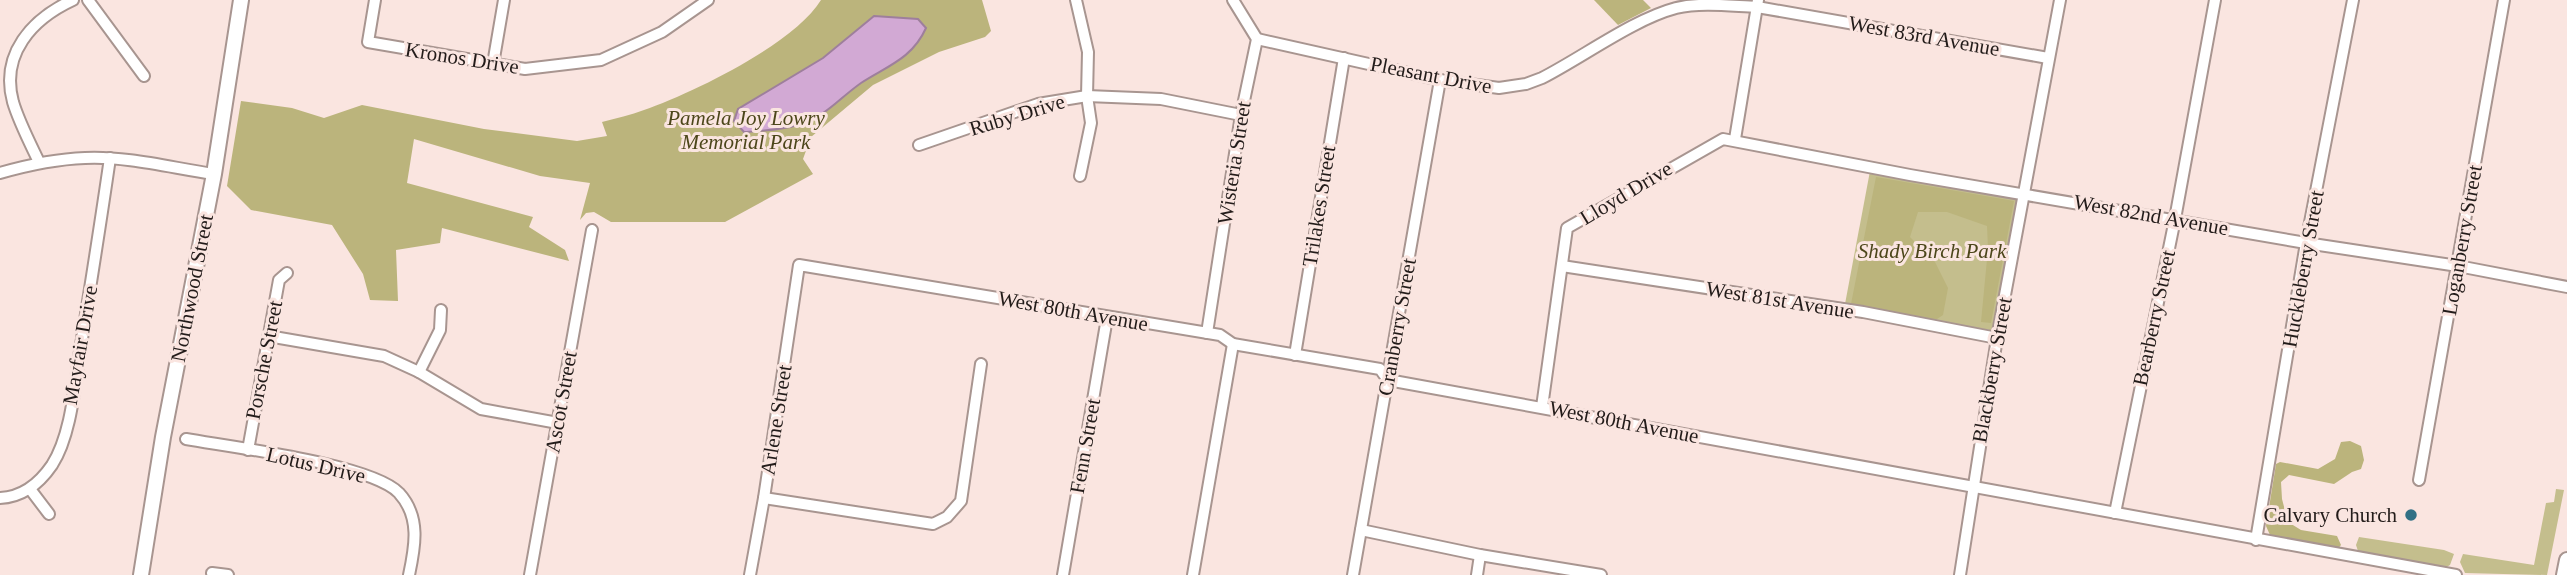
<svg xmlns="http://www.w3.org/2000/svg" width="2567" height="575" font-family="Georgia,serif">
<rect width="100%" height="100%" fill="#fae5e0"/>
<!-- green -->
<g fill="#c4be8d">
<path d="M1870,171L2019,199L1995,331L1845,304Z"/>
<path d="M2556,489L2564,490L2547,575L2465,573L2460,562L2463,554L2534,565L2546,503L2554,502Z"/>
<path d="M2359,537L2444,550L2454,554L2450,565L2443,569L2359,554L2356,545Z"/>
</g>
<!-- forest -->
<g fill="#bbb47c">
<path d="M821,0H982L991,31L985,37L939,52L873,85L811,137L803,159L813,174L725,222H611L594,212L586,213L580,220L590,183L540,176L414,139L407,183L533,217L529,227L565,250L569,261L442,228L440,243L396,250L398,301L370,300L363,274L332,225L251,210L227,186L241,101L292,108L324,118L362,105L484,129L577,141L607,136L602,122C616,118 631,115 644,110C693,93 794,44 821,0Z"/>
<path d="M1594,0H1643L1651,8L1618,25Z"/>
<path d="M1876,177L2014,201L1991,323L1981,322L1988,249L1987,226L1947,212H1918L1910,237L1935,262L1948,288L1943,315L1934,321L1851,304Z"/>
<path d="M2350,441L2361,446L2364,460L2361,469L2352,472L2334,484L2289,475L2281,482L2282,499L2288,522L2301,530L2337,536L2341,545L2336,551L2270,535L2266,526L2276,464L2280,462L2318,469L2335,459L2341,442Z"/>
</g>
<!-- water -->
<path fill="#d2a9d4" stroke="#9e7f9c" stroke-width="2" d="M874,16L918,19L926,28C912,59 887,66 861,83C837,100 827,116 798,125C781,130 761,131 744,132L734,121L738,109L823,58Z"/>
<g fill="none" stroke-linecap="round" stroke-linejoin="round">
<defs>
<g id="street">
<path d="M88,0L144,76"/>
<path d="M375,0L368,42L525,69L601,60L662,32L708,0"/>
<path d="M1076,0L1088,52L1087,96L1091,123L1080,176"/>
<path d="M1257,39L1440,80L1499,88L1526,84L1542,78C1583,57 1634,19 1676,8C1702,2 1731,6 1757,7L2048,58"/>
<path d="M493,64L504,0"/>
<path d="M1735,139L1758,0"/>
<path d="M919,145L1038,104L1087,96L1161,99L1241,115"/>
<path d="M39,162C30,143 19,122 13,102C0,54 32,19 73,0"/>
<path d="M0,173C28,165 55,159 85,158C127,156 172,168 214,174"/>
<path d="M1562,266L1863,312L1997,338"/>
<path d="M1207,333L1241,115L1257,39L1233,0"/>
<path d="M268,336L384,356L419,372L481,409L558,423"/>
<path d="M1295,355L1344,58"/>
<path d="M419,372L440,330L441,310"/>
<path d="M1542,407L1567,228L1723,139L1910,175L2306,243L2458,266L2567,287"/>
<path d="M186,439C231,447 371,464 399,493C421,517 415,547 409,575"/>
<path d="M248,450L279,280L287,273"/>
<path d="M2419,480L2504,0"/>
<path d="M30,489L49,514"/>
<path d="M0,498C23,497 39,484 52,465C72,434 75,381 81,345C91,283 101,220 110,158"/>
<path d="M764,498L933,524L947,517L961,501L981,364"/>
<path d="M2115,513L2175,219L2215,0"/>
<path d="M1361,530L1480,555L1601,575"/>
<path d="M2256,540L2306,243L2353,0"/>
<path d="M212,573L228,575"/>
<path d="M530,575L592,230"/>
<path d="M750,575L764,498L799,265L1220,335L1233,344L1380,369L1388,380L2456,575"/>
<path d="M1063,575L1107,318"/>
<path d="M1193,575L1233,344"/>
<path d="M1353,575L1440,80"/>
<path d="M1477,575L1480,555"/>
<path d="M1960,575L1997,338L2060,0"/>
</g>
<g id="secondary">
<path d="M141,575L163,437L214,174L241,0"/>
<path d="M2564,575L2567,560"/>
</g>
</defs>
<!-- street casing -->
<use href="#street" stroke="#a89590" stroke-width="14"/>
<!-- secondary casing -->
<use href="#secondary" stroke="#a89590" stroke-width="18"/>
<!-- street -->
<use href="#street" stroke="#fff" stroke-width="10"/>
<!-- secondary -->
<use href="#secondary" stroke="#fff" stroke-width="14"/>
</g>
<!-- markers -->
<circle fill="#317085" stroke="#fae5e0" stroke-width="2.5" cx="2411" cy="515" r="7"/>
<g text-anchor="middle" stroke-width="6" stroke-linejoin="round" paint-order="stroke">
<!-- street labels -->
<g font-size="21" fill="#231c1a" stroke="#fae5e0">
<text transform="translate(1924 36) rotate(10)" y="7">West 83rd Avenue</text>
<text transform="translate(462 58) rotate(9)" y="7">Kronos Drive</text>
<text transform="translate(1431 75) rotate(11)" y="7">Pleasant Drive</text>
<text transform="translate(1017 115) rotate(-17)" y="7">Ruby Drive</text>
<text transform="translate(1234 163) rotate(-81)" y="7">Wisteria Street</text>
<text transform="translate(1626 193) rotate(-31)" y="7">Lloyd Drive</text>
<text transform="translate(1319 206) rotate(-81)" y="7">Trilakes Street</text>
<text transform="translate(2151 215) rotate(10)" y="7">West 82nd Avenue</text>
<text transform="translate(2462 240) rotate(-80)" y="7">Loganberry Street</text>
<text transform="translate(2303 269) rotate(-80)" y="7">Huckleberry Street</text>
<text transform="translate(192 288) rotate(-79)" y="7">Northwood Street</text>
<text transform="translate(1780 300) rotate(9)" y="7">West 81st Avenue</text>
<text transform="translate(1073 311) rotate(10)" y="7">West 80th Avenue</text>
<text transform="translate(2154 318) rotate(-78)" y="7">Bearberry Street</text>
<text transform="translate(1397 327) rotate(-80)" y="7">Cranberry Street</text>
<text transform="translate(80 345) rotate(-80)" y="7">Mayfair Drive</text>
<text transform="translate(264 360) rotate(-79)" y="7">Porsche Street</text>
<text transform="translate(1992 370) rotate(-80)" y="7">Blackberry Street</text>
<text transform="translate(561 402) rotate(-80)" y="7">Ascot Street</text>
<text transform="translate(776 420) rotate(-81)" y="7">Arlene Street</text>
<text transform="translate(1624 422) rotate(11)" y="7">West 80th Avenue</text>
<text transform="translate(1085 446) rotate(-80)" y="7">Fenn Street</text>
<text transform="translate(316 465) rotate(13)" y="7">Lotus Drive</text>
</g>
<!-- park labels -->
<g font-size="21" font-style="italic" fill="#4c461a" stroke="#fae5e0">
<text x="746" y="125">Pamela Joy Lowry<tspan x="746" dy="24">Memorial Park</tspan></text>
<text x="1932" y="258">Shady Birch Park</text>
</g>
<!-- poi labels -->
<g font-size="21" fill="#231c1a" stroke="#fae5e0" text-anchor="end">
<text x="2397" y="522">Calvary Church</text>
</g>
</g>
</svg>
